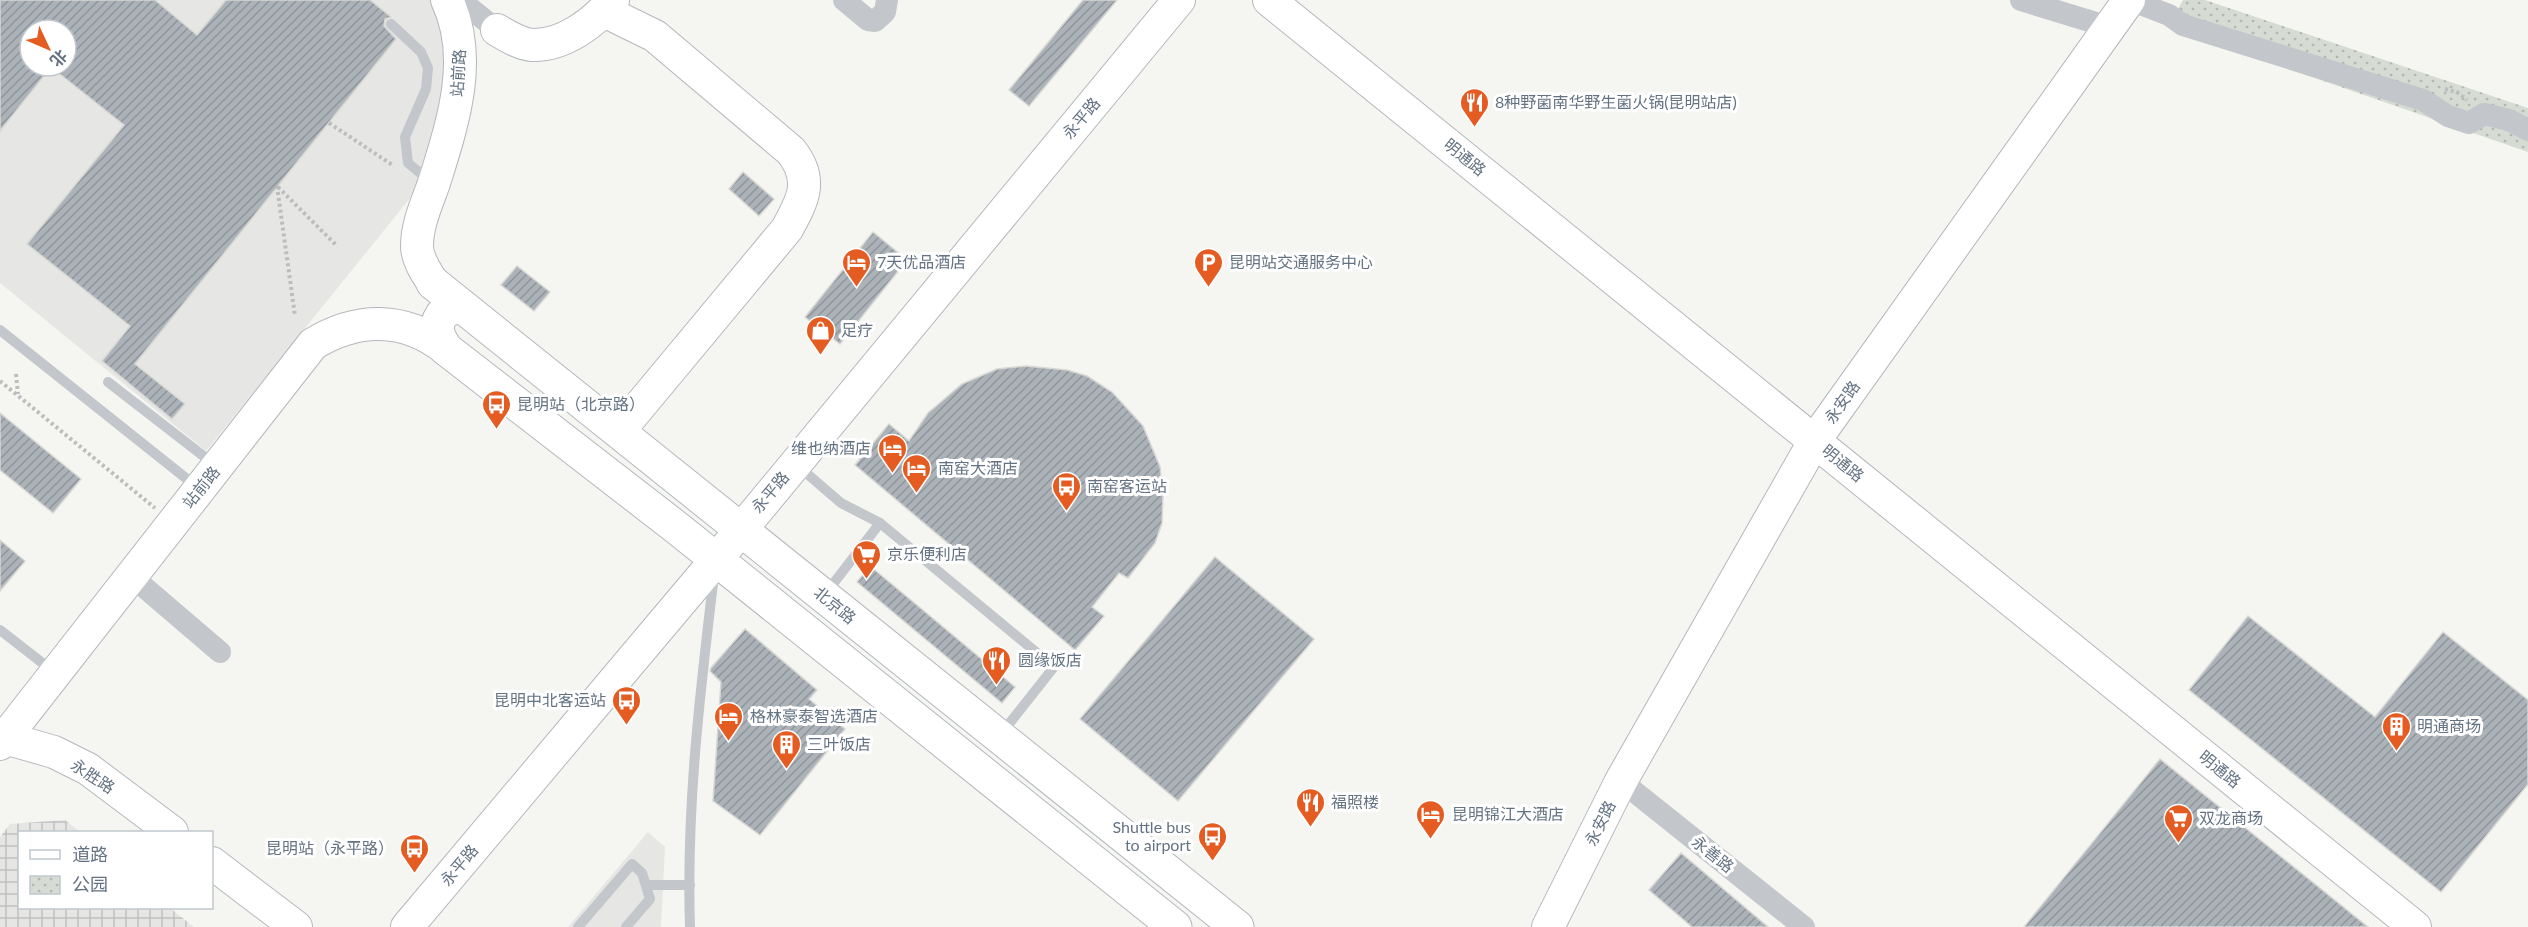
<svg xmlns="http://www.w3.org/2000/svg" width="2528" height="927" font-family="Lato,'Noto Sans SC',sans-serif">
<defs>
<pattern id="industrial-grid" width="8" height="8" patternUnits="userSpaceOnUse" patternTransform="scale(1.5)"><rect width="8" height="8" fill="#e6e7e5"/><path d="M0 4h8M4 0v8" fill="none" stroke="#bec0bf"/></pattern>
<pattern id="park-dots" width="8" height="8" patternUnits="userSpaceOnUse" patternTransform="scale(1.5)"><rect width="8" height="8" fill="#d6dcd3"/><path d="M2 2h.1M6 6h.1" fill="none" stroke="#b1b7b1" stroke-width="1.8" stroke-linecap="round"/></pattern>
<pattern id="building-hatch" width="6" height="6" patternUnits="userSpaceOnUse" patternTransform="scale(1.5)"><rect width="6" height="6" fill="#abb2b8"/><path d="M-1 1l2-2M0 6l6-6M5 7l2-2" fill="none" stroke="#8f959b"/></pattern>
</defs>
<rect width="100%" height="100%" fill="#f5f6f2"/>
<!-- built -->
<g fill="#e6e7e5" fill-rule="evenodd">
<path d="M0,0H437L471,28L419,187L206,451L0,283ZM30,30H66V66H30Z"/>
<path d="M648,832L665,847L661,927H568Z"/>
</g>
<!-- industrial -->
<path fill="url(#industrial-grid)" d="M65,820L80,832H20V908H170L194,927H0V837L10,824Z"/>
<!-- park -->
<path fill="url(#park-dots)" d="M2183,0H2205L2528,108V152L2168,27Z"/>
<!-- building -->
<g fill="url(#building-hatch)" stroke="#d7d7d4" stroke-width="1.5" fill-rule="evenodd">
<path d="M0,0H155L197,35L226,0H370L391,17L385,19L384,26L396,39L135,364L185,404L172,419L102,361L130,326L27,244L124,125L51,67L0,131ZM30,30H66V66H30Z"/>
<path d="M1083,0H1117L1029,106L1009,90Z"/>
<path d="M743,172L774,199L759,216L729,189Z"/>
<path d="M873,232L907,260L840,344L805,317Z"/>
<path d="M517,266L550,292L534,311L501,285Z"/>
<path d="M1026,366L1067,370L1087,376L1112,392L1143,426L1160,467L1163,496L1162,523L1155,543L1128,578L1119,573L1092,607L1104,616L1075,650L855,465L889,424L909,441L928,413L962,384L997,369Z"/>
<path d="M0,413L81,479L53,513L0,470Z"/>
<path d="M0,540L25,561L0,591Z"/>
<path d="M1215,557L1314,639L1178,801L1080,719Z"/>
<path d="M870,566L1015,687L1002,703L857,582Z"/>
<path d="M2248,616L2375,717L2443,632L2528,700V784L2441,892L2189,690Z"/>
<path d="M745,629L817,690L809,699L845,729L760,835L713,801L721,682L710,671L711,668Z"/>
<path d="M2160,759L2368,927H2024Z"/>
<path d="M1681,853L1768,927H1692L1649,890Z"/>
</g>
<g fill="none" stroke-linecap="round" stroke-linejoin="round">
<defs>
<g id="secondary">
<path d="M1269,0L2415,927"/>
<path d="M604,11L655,36L791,151C814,180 803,200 787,229L619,431"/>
<path d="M497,30C507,36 520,44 532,45C563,46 594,23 613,0"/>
<path d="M433,283C426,272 417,259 417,246C417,224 427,203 434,183C452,125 475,59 447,0"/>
<path d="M5,738L54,752L88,769L172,832"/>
<path d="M0,744L313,344C357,317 404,316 446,349"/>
<path d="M212,863L296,927"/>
<path d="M407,927L716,560L1179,0"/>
<path d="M1548,927L1621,781L1815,440L2129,0"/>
</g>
<g id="primary">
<path d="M433,283L1237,927"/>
<path d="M461,306L446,310C433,324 436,334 446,349L677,528L1175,927"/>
</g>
</defs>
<!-- secondary casing -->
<use href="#secondary" stroke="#b3b8bd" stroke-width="34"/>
<!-- primary casing -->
<use href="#primary" stroke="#b4b8bc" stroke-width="35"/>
<!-- path -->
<g stroke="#bbbdbf" stroke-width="4" stroke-dasharray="3 3" stroke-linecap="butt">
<path d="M2445,89L2457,92L2467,100"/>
<path d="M329,123L394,166"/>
<path d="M277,186L295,316"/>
<path d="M278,187L337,246"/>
<path d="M16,374L18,394"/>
<path d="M0,381L155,508"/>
</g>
<!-- lane -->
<g stroke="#c3c6ca" stroke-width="10">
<path d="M391,24L421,52L428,68L426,89L405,137L408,163L431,182"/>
<path d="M0,330L197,487"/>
<path d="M108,382L215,465"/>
<path d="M797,465L841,503L880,523"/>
<path d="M826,593L880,523L1054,667L1001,734"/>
<path d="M0,630L54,672"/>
<path d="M648,885H690"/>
<path d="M578,927L632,864L642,873L650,899L626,927"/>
<path d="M690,927C686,809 700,692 714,575"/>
</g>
<!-- street -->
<g stroke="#c3c6ca" stroke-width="22">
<path d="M460,0L497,30"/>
<path d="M844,0L868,20L875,21L885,12L887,0"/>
<path d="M2021,0L2109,27"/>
<path d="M2130,0L2169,15L2183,25L2423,100L2448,116L2469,123L2484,114L2509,120L2528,130"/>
<path d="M130,575L220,652"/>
<path d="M1621,781L1804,927"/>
</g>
<!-- secondary -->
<use href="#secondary" stroke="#fff" stroke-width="32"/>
<!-- primary -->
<use href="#primary" stroke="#fff" stroke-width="33"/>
</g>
<!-- icons -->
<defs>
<symbol id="restaurant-pin" viewBox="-11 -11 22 30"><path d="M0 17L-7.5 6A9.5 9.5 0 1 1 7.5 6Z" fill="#e55c22" stroke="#fff"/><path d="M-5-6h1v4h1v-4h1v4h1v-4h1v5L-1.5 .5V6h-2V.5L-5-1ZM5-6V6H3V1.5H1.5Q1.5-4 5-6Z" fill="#fff"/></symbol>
<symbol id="hotel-pin" viewBox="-11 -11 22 30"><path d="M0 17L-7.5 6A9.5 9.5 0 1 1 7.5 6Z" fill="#e55c22" stroke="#fff"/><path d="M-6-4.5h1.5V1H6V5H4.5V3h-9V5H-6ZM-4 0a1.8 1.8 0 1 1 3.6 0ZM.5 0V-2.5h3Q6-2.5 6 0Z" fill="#fff"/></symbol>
<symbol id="parking-pin" viewBox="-11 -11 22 30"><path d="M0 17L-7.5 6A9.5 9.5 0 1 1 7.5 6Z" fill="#e55c22" stroke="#fff"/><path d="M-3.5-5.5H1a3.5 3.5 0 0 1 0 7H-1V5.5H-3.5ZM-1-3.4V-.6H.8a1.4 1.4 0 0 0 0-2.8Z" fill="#fff"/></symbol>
<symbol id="shop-pin" viewBox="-11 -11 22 30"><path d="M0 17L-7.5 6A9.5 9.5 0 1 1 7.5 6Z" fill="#e55c22" stroke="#fff"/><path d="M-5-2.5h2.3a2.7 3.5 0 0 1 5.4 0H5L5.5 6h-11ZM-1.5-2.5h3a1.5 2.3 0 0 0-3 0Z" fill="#fff"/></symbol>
<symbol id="bus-pin" viewBox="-11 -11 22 30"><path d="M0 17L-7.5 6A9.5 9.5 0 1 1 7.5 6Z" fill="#e55c22" stroke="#fff"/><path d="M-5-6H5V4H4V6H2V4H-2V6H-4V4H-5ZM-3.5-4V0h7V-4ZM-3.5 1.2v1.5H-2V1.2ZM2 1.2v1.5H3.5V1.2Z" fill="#fff"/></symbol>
<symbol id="supermarket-pin" viewBox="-11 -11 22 30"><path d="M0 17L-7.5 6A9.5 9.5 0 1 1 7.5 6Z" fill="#e55c22" stroke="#fff"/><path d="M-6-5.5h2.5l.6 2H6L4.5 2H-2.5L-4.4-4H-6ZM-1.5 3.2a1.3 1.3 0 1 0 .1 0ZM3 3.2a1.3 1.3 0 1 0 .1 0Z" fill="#fff"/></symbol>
<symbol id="building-pin" viewBox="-11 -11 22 30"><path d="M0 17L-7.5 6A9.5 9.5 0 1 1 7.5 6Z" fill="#e55c22" stroke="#fff"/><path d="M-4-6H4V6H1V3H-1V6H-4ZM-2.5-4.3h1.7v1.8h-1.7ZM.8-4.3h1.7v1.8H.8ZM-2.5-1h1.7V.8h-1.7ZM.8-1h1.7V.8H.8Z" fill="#fff"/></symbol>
</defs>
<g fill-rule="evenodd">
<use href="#restaurant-pin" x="1458" y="86" width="33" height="45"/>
<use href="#hotel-pin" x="840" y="246" width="33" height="45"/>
<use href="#parking-pin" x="1192" y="246" width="33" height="45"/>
<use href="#shop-pin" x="804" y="314" width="33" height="45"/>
<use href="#bus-pin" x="480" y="388" width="33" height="45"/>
<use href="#hotel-pin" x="876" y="432" width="33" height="45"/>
<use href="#hotel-pin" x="900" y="452" width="33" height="45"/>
<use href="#bus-pin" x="1050" y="470" width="33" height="45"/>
<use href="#supermarket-pin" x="850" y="538" width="33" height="45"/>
<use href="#restaurant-pin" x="980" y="644" width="33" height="45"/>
<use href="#bus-pin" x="610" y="684" width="33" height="45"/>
<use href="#hotel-pin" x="712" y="700" width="33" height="45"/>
<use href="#building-pin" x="2380" y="710" width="33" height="45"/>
<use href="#building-pin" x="770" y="728" width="33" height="45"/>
<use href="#restaurant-pin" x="1294" y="786" width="33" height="45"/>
<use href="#hotel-pin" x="1414" y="798" width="33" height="45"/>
<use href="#supermarket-pin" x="2162" y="802" width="33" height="45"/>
<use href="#bus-pin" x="1196" y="820" width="33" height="45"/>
<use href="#bus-pin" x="398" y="832" width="33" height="45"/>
</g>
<g text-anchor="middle" stroke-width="6" stroke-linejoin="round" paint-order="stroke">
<!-- street labels -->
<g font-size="16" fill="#647383" stroke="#fff">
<text transform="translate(458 73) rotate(-87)" y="6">站前路</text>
<text transform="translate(1081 118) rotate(-50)" y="6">永平路</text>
<text transform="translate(1465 157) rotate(39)" y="6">明通路</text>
<text transform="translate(1842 402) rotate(-55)" y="6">永安路</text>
<text transform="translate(1843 463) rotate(39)" y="6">明通路</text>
<text transform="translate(201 487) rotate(-51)" y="6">站前路</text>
<text transform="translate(770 492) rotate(-50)" y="6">永平路</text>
<text transform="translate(835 605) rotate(39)" y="6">北京路</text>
<text transform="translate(2220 769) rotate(39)" y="6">明通路</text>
<text transform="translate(93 776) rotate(33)" y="6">永胜路</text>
<text transform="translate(1600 823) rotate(-64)" y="6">永安路</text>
<text transform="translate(1713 854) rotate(38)" y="6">永善路</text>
<text transform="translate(459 865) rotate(-50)" y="6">永平路</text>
</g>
<!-- poi labels -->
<g font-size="16" fill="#647383" stroke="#fff" text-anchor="start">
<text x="1495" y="108">8种野菌南华野生菌火锅(昆明站店)</text>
<text x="877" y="268">7天优品酒店</text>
<text x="1229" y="268">昆明站交通服务中心</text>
<text x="841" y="336">足疗</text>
<text x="517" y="410">昆明站（北京路）</text>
<text x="871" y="454" text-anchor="end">维也纳酒店</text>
<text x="938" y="474">南窑大酒店</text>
<text x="1087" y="492">南窑客运站</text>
<text x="887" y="560">京乐便利店</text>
<text x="1018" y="666">圆缘饭店</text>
<text x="606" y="706" text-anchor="end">昆明中北客运站</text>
<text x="750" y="722">格林豪泰智选酒店</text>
<text x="2417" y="732">明通商场</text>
<text x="807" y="750">三叶饭店</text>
<text x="1331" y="808">福照楼</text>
<text x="1452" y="820">昆明锦江大酒店</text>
<text x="2199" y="824">双龙商场</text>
<text x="1191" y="833" text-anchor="end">Shuttle bus<tspan x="1191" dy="18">to airport</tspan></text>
<text x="394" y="854" text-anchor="end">昆明站（永平路）</text>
</g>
</g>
<!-- legend -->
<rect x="18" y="831" width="195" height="78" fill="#ffffff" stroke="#c1c7cd" stroke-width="1.5"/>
<rect x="30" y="850" width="30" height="9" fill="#ffffff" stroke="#c1c7cd" stroke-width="1.5"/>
<text x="72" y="861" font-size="18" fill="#647383">道路</text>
<rect x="30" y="876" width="30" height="18" fill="url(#park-dots)" stroke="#c1c7cd" stroke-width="1.5"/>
<text x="72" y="891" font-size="18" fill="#647383">公园</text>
<!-- north arrow -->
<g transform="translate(48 48) rotate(134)"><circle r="28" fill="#ffffff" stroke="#c1c7cd" stroke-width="1.5"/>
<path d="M0-4.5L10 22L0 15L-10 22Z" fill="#e55c22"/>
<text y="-9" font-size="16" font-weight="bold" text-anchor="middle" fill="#647383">北</text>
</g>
</svg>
